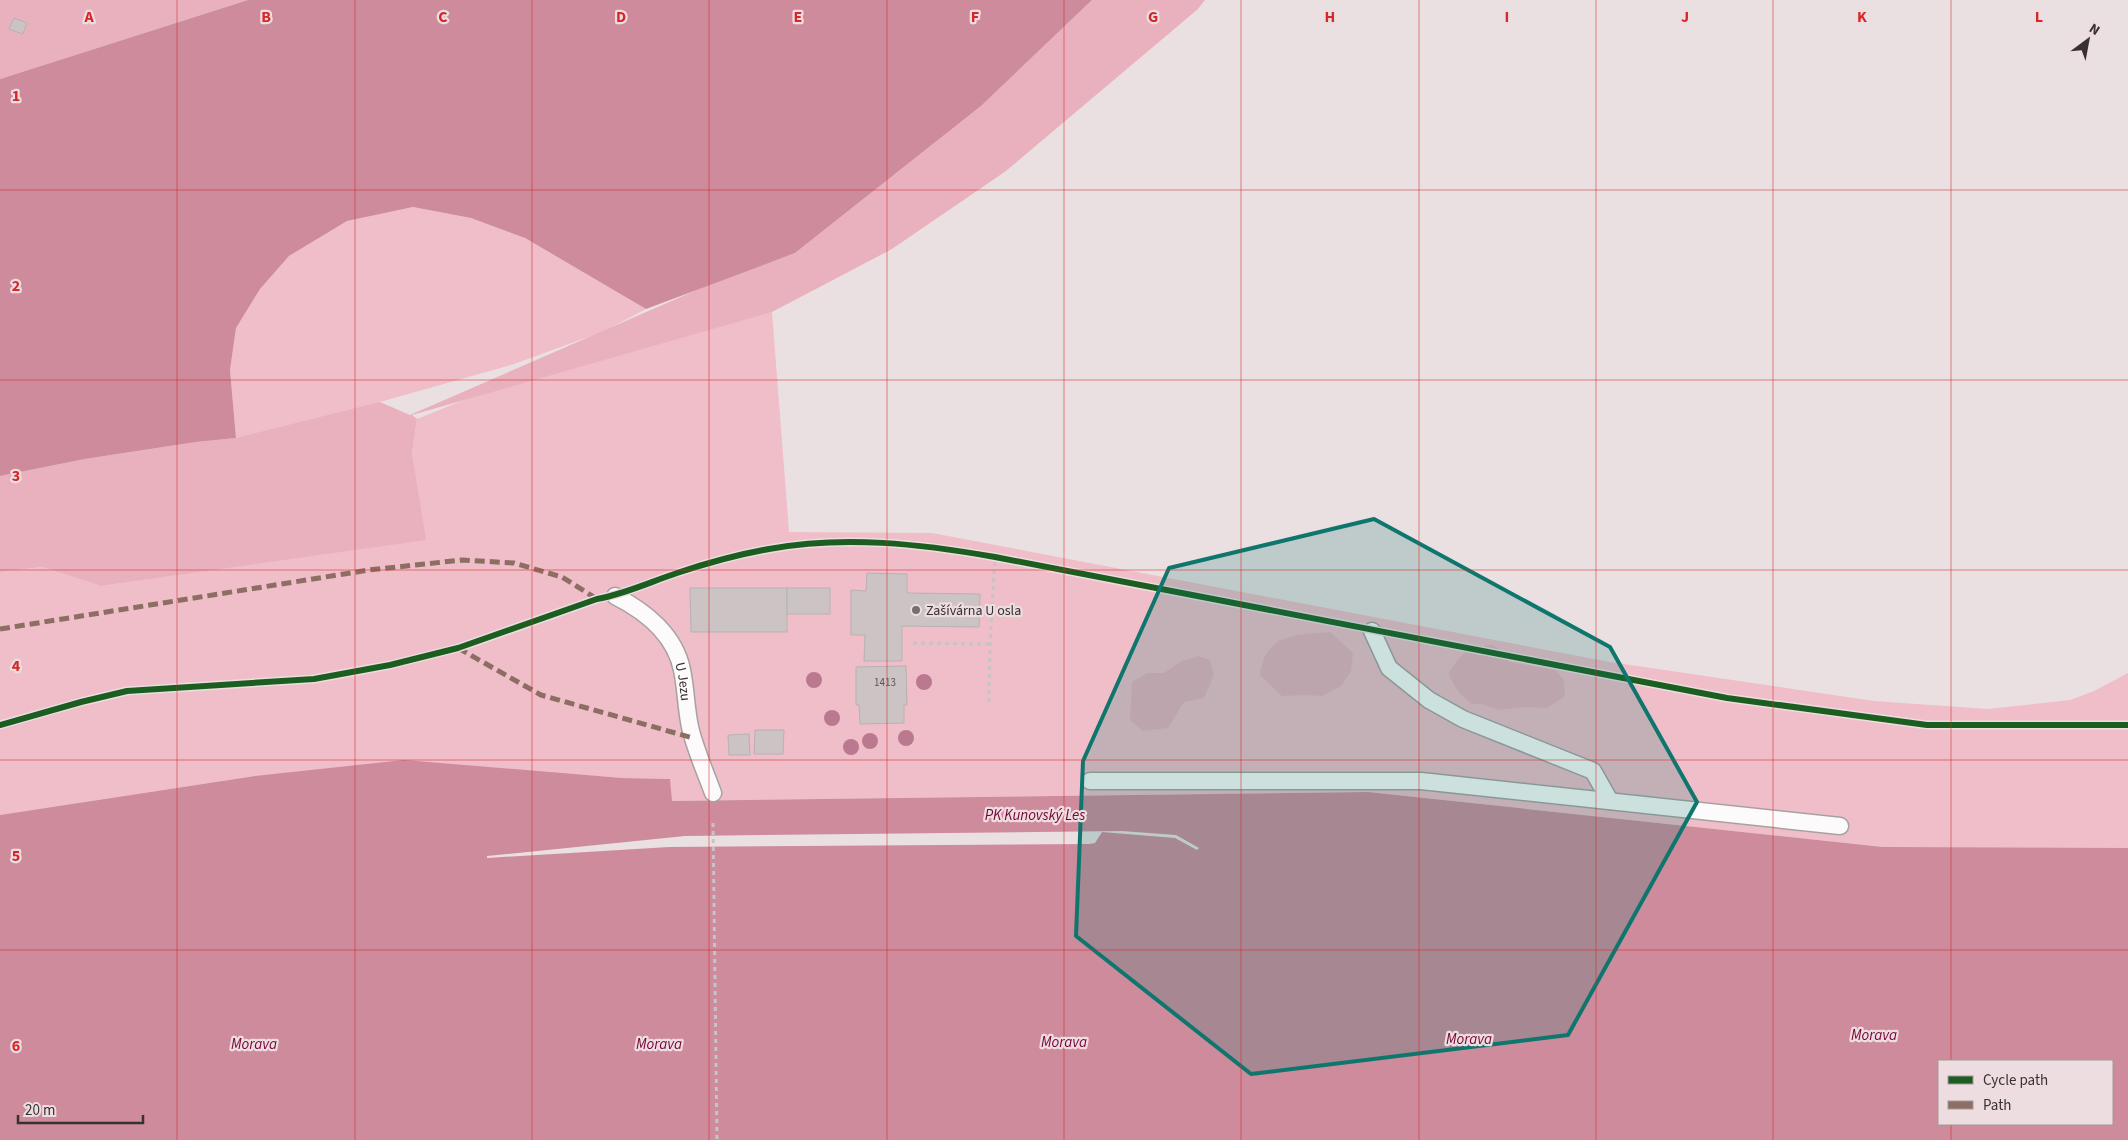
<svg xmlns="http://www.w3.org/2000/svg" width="2128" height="1140" font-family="'Source Sans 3',sans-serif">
<rect width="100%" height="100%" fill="#eae0e2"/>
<!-- green -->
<g fill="#efbec9">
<path d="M413,207L471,218L525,238L646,309L602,332L514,364L380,402L303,429L236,438L230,370L236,328L260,289L289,256L347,221Z"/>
<path d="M772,312L789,532L932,533L1610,662L1874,701L1988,709L2070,700L2094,691L2128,673V848L1883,847L1368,792L671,801L669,779L622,778L470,767L255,776L0,815V572L42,567L101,586L425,539L412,453L417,419L459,402L570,365L718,319Z"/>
</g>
<!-- forest -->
<g fill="#e9b1be">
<path d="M0,0H248L0,79Z"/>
<path d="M1092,0H1205L1198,9L1006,171L892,249L772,312L412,415L417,419L412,453L426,540L101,586L42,567L0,572V476L85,459L196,442L236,438L380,402L410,415L715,282L795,253L981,106Z"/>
<path d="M1330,632L1353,653L1351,671L1341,686L1322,696L1305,695L1282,696L1260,675C1265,633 1296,635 1330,632Z"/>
<path d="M1493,645L1505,653L1510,662L1556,670L1564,681L1565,696L1547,708L1524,707L1499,710L1482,704H1472L1459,693L1448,674C1462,653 1467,646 1493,645Z"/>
<path d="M1198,656L1210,660L1214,675L1204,698L1184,702L1168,728L1143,731L1130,720L1132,682L1147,673H1164L1180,662Z"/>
</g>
<!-- water -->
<g fill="#cd8b9c" fill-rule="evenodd">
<path d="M248,0H1092L981,106L795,253L646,309L525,238L471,218L413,207L347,221L289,256L260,289L236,328L230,370L236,438L196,442L85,459L0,476V79Z"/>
<path d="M404,760L622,778L670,779L672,801L1368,792L1883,847L2128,848V1140H0V815L255,776ZM1122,831L1176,835L1199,848L1197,850L1175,838L1102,832L1095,843L1089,844L669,847L487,858V856L685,836ZM1939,1061H2112V1124H1939Z"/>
</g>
<!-- building -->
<g fill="#cbc3c4" stroke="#b8b1b2">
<path d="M14,18L27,23L23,34L9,29Z"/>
<path d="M867,573L907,574V593L980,594L979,627L902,626V661H864L865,635H851V590L866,591Z"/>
<path d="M690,588H787V632H691Z"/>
<rect x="787" y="588" width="43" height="26"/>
<path d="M906,666L907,705H904V723L860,724L859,705H856V667Z"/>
<path d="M755,730H784L783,754H754Z"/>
<path d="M749,734L750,755H729L728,735Z"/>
</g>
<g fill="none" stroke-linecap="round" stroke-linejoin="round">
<defs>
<g id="service">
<path id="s1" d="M615,596C645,611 675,635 682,670C686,689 686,708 690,727C695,749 705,771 713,793"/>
<path d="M1372,631L1389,668L1429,700L1463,719L1593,771L1610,801"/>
<path d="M1090,781H1421L1840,826"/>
</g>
</defs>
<!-- service casing -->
<use href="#service" stroke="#a8a1a2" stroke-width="19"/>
<!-- path -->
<g stroke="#c6c4c4" stroke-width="3" stroke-dasharray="4 4" stroke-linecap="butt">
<path d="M913,643L990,644"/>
<path d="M989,702L990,644L995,557"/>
<path d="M713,823L717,1140"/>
</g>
<!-- service -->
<use href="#service" stroke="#fcfafb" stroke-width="16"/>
<!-- quiet -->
<g stroke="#8d6e63" stroke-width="5" stroke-dasharray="10 5" stroke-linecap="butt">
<path d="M0,629L369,570L462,560L514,563L562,577L597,599"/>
<path d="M458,648L541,695L693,738"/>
</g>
<defs>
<path id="cycleway" d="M0,725L81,702L127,691L314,679L390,665L458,648L597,599C625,594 650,582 677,573C704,564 740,554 769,549C844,535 921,544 995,557L1727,698L1927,725H2128"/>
</defs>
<!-- cycleway casing -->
<use href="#cycleway" stroke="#eddde0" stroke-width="9"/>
<!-- cycleway -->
<use href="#cycleway" stroke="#1b5e20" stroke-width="6"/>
</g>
<!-- trees -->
<g fill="#ba798f">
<circle cx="814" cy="680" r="8"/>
<circle cx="924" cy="682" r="8"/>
<circle cx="832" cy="718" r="8"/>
<circle cx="906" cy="738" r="8"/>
<circle cx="870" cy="741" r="8"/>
<circle cx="851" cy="747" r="8"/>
</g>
<!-- marked area -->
<path fill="#0f766e" fill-opacity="0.2" stroke="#0f766e" stroke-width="4" stroke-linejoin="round" d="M1374,519L1610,647L1697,802L1568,1035L1251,1074L1076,936L1083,761L1169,568Z"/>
<!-- grid -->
<path fill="none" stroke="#d62828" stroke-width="1" stroke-opacity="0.55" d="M177,0V1140M355,0V1140M532,0V1140M709,0V1140M887,0V1140M1064,0V1140M1241,0V1140M1419,0V1140M1596,0V1140M1773,0V1140M1951,0V1061M0,190H2128M0,380H2128M0,570H2128M0,760H2128M0,950H2128M1951,1124V1140"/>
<!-- markers -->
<circle fill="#766e70" stroke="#eddde0" stroke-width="2" cx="916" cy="610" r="5"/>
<g text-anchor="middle" stroke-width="4.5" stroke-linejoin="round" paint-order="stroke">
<!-- number labels -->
<g font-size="11" fill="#5c5656">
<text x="885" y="686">1413</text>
</g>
<!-- poi labels -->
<g font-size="14" fill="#373132" stroke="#eddde0" text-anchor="start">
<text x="926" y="615">Zašívárna U osla</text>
</g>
<!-- street labels -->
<g font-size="14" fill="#373132" stroke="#eddde0">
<text dy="5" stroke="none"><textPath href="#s1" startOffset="115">U Jezu</textPath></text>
</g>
<!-- water labels -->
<g font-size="15" font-style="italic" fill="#770034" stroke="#eddde0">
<text x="1035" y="820">PK Kunovský Les</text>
<text x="1874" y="1040">Morava</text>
<text x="1469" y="1044">Morava</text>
<text x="1064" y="1047">Morava</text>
<text x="254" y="1049">Morava</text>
<text x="659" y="1049">Morava</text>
</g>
</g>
<g font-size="16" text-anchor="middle" font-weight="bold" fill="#d62828" stroke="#eddde0" stroke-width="4.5" stroke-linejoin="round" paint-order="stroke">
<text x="89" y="22">A</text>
<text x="266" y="22">B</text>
<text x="443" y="22">C</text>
<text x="621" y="22">D</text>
<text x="798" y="22">E</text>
<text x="975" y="22">F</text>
<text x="1153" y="22">G</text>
<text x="1330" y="22">H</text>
<text x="1507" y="22">I</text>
<text x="1685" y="22">J</text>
<text x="1862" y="22">K</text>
<text x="2039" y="22">L</text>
<text x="16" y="101">1</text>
<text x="16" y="291">2</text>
<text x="16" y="481">3</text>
<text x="16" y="671">4</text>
<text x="16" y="861">5</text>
<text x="16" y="1051">6</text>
</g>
<!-- legend -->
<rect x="1938" y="1060" width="175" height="65" fill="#eddde0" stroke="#a4989a"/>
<rect x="1948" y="1076" width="25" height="8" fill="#1b5e20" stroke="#a4989a"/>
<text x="1983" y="1085" font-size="15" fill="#373132">Cycle path</text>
<rect x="1948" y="1101" width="25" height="8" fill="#8d6e63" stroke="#a4989a"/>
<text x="1983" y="1110" font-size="15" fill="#373132">Path</text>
<!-- north arrow -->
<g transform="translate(2088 40) rotate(32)" stroke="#eddde0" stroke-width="4" paint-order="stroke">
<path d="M0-4L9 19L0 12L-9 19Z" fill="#373132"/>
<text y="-8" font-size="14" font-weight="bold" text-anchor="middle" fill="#373132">N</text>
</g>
<!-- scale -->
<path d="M18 1115v8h125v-8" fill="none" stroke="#373132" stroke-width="2.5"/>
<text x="25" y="1115" font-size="15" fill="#373132" stroke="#eddde0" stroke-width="4" paint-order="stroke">20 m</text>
</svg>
